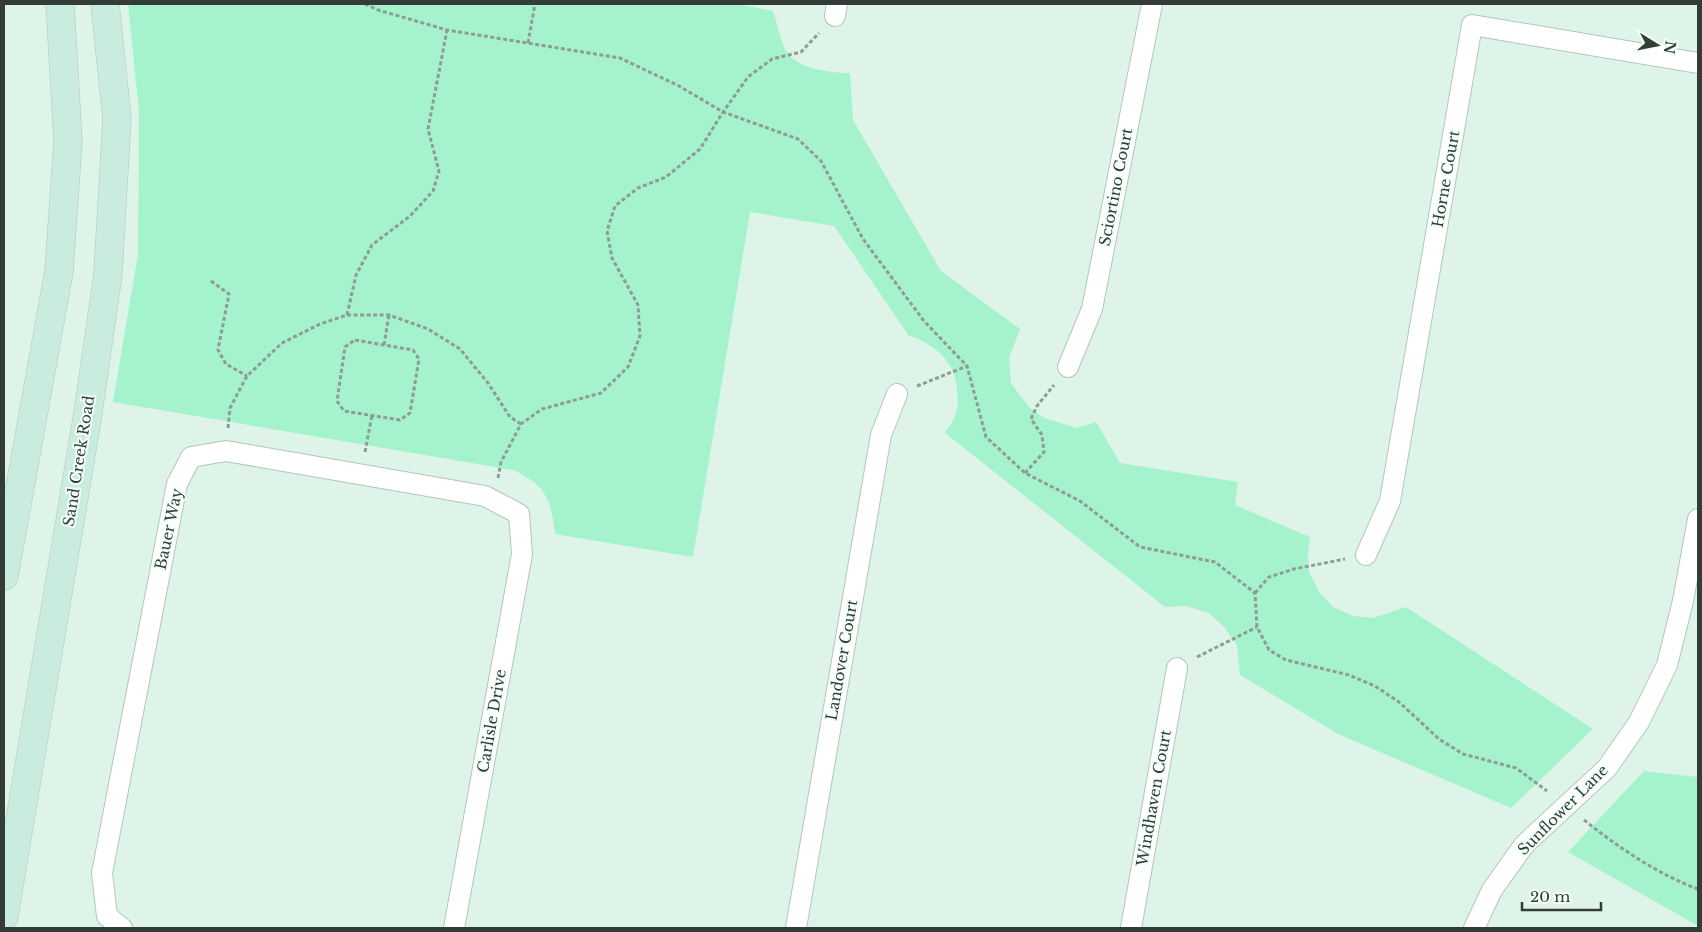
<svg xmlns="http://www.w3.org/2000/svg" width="1702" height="932" font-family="'Libre Baskerville',serif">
<rect width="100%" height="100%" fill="#def4e8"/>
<!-- green -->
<g fill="#a5f3cd">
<path d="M128,4H738L773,11C777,23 780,38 785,49C795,69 831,73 850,73L853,120L941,271L1020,329L1009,358L1011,383L1028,406L1044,418L1077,428L1096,422L1120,463L1238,482L1235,505L1310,537L1308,553L1309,572L1319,592L1333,607L1353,616L1373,618L1406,607L1593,729L1511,808L1338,734L1240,675L1237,645L1224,627L1209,613L1186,606L1165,607L945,433C949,427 954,420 956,413C960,402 957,378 951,368C944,353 924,339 909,336L834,226L750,212L693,557L555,534C551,499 546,485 513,470L113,402L138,254L139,111Z"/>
<path d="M1644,771L1698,777V926L1568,852Z"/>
</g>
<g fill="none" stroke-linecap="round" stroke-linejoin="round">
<defs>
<g id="street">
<path d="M835,16L837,4"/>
<path d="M1068,367L1092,309L1152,4"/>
<path d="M1366,555L1390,501L1472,25L1698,63"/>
<path d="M122,928L107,916L102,873L177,484L191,457L226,451L485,496L519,514L522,554L454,928"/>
<path d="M796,928L881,435L897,394"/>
<path d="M1131,928L1177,668"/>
<path d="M1474,928L1492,890L1524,845L1607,768L1639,722L1667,665L1683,601L1698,519"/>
</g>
<g id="secondary">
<path d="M4,576L59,271L68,141L60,4"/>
<path d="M4,916L88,413L108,274L117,118L105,4"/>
</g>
</defs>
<!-- street casing -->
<use href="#street" stroke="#b2c7bb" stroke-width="22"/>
<!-- secondary casing -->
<use href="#secondary" stroke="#b2c7bb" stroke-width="29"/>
<!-- path -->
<g stroke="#8d9c94" stroke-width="3" stroke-dasharray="4 2.5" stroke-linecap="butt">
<path d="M365,4L378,10L447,30L620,58L679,86L723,112L798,139L821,161L863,239L924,321L967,366L986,437L1025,473L1080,501L1140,547L1215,562L1255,593L1257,627L1269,650L1286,660L1349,675L1375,686L1399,702L1439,739L1463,754L1516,768L1547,791"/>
<path d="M528,43L535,4"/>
<path d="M211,281L229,294L218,350L226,364L247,376"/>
<path d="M347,315L356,275L372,245L410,216L433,191L439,171L428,129L447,30"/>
<path d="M355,340L413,350L419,359L410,413L400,420L344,411L337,401L345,347Z"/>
<path d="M384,345L389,315"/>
<path d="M917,386L967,366"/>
<path d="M228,428L230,408L247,376L282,343L320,324L347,315H389L428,329L460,349L488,383L510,417L521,424"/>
<path d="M365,452L372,415"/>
<path d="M1025,473L1044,452L1042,435L1031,419L1037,406L1054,385"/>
<path d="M498,478L501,462L521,424L542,409L601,393L628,367L640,336L638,305L612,258L607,231L615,206L638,188L666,177L700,149L723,112L748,77L772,59L801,52L819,33"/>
<path d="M1255,593L1269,577L1294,569L1345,559"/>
<path d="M1197,657L1257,627"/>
<path d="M1584,820C1618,847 1657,874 1698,889"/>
</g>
<!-- street -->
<use href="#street" stroke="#fff" stroke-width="20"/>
<!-- secondary -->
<use href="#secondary" stroke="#caecde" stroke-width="28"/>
</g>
<g text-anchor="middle" stroke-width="4" stroke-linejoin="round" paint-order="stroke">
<!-- street labels -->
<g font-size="15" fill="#343c38" stroke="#f2fff8">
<text transform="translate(1446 179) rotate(-80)" y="5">Horne Court</text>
<text transform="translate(1116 187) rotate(-79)" y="5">Sciortino Court</text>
<text transform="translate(79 461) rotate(-81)" y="5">Sand Creek Road</text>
<text transform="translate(169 529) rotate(-78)" y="5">Bauer Way</text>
<text transform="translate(842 660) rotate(-80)" y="5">Landover Court</text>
<text transform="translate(492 721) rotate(-80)" y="5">Carlisle Drive</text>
<text transform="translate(1154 798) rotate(-80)" y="5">Windhaven Court</text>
<text transform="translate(1563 810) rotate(-45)" y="5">Sunflower Lane</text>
</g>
</g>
<!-- border -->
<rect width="1702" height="932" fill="none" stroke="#343c38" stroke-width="10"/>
<!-- north arrow -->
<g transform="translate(1657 45) rotate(100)" stroke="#f2fff8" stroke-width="4" paint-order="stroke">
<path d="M0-4L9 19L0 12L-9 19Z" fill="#343c38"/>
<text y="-8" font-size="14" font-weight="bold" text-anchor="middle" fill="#343c38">N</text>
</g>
<!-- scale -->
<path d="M1522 902v8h79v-8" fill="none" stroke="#343c38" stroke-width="2.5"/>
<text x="1530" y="902" font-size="15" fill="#343c38" stroke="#f2fff8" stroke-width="4" paint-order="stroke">20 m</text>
</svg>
